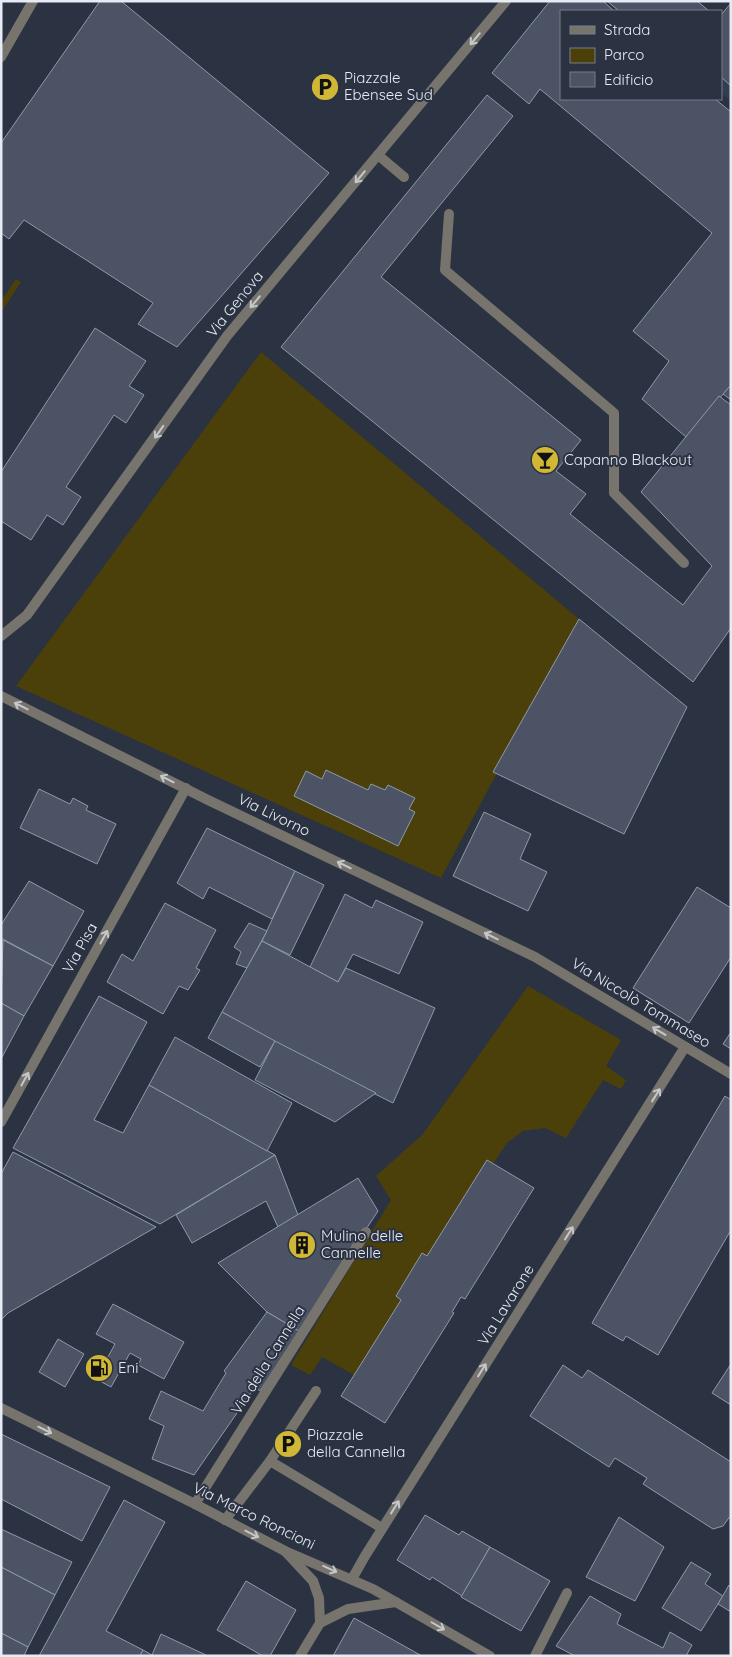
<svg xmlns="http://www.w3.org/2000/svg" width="732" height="1657" font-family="Quicksand,sans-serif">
<rect width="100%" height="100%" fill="#2b3241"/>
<!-- built -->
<path fill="#333d50" d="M731,3V101L721,93V15Z"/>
<!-- green -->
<g fill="#4b400a">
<path d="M16,279L21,282L1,313V301Z"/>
<path d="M261,352L579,619L441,878L16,686Z"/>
<path d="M528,986L621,1040L606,1066L626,1080L621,1089L603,1080L566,1138L545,1128L523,1131L507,1143L493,1164L487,1160L427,1256L422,1253L396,1296L401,1300L354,1375L322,1357L310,1375L291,1365L391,1200L376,1176L423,1134Z"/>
</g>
<!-- building -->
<g fill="#4b5364" stroke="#9099ab">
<path d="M100,1H121L329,173L177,347L138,324L153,303L24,220L9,239L1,233V143Z"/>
<path d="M550,1H603L614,11H561V99H715L731,112V385L686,437L642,399L669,361L633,331L712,233L540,89L529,104L492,73Z"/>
<path d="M607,1H697L709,11H619Z"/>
<path d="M731,3V86L721,77V15Z"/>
<path d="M487,95L513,116L381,277L581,440L556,471L586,494L570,514L683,605L712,566L641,492L719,396L731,405V628L693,682L281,347Z"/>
<path d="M95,328L146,361L129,386L144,395L126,423L114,415L66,487L81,497L63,525L47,515L31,540L1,521V472Z"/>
<path d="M731,385V400L723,394Z"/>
<path d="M579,619L687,707L624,834L493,772Z"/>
<path d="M326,770L368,790L371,784L385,790L388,785L415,798L409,809L415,812L398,846L294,796L306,771L322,779Z"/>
<path d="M39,789L70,804L73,798L88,806L86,810L116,824L97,864L20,828Z"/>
<path d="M484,812L531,834L520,859L547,872L528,911L453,876Z"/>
<path d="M207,828L295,871L272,919L209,887L203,899L177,883Z"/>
<path d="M295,871L324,885L290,955L262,941Z"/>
<path d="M29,881L84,911L53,966L1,938V925Z"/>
<path d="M697,887L731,908V957L689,1023L633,988Z"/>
<path d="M345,894L372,908L376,900L423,922L399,974L353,954L338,982L310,967Z"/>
<path d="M165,903L216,930L196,968L200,970L188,990L179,986L163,1014L107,982L122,954L133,961Z"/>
<path d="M249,923L267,931L247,968L236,964L241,952L234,947Z"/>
<path d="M3,940L53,966L24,1016L1,1003Z"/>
<path d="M262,941L338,982L346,968L435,1008L393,1103L303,1058L222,1012Z"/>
<path d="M99,996L147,1022L94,1120L123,1133L149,1085L275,1155L160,1224L13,1148Z"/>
<path d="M1,1003L24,1016L1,1059Z"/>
<path d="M222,1012L275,1041L260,1067L208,1038Z"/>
<path d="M731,1032V1049L723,1044Z"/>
<path d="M175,1037L292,1103L267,1151L149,1085Z"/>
<path d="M275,1041L376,1093L335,1122L255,1080Z"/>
<path d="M725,1096L731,1100V1230L658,1355L626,1336L623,1341L592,1323Z"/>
<path d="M13,1152L156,1227L8,1313L1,1320V1174Z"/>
<path d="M275,1155L298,1215L278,1227L266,1201L192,1243L176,1215Z"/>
<path d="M487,1160L534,1188L465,1299L461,1297L452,1312L454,1313L385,1423L341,1396L401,1300L396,1296L422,1253L427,1256Z"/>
<path d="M358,1178L378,1211L299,1331L267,1312L218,1263Z"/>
<path d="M113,1304L184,1342L164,1379L138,1365L141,1359L130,1353L111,1387L96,1379L115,1344L96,1334Z"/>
<path d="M267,1312L299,1331L260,1391L255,1387L194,1475L152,1459L164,1426L149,1419L161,1391L203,1411L226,1373L224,1371Z"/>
<path d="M58,1339L84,1354L65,1387L39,1372Z"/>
<path d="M731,1364V1405L712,1393Z"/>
<path d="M563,1365L582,1378L588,1370L731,1462V1515L723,1526L713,1529L643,1484L647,1478L615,1458L609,1467L530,1416Z"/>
<path d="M1,1434L110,1487L82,1541L1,1499Z"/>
<path d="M124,1500L165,1522L106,1631L143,1650L140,1656H39Z"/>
<path d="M425,1515L459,1535L462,1531L490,1547L462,1596L432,1577L430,1580L397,1560Z"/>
<path d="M619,1517L664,1547L635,1601L586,1577Z"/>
<path d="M1,1529L72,1562L55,1595L1,1567Z"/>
<path d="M490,1547L550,1581L521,1631L461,1597Z"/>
<path d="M691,1562L711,1574L705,1584L723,1596L701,1631L662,1608Z"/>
<path d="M1,1567L55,1595L28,1647L1,1633Z"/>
<path d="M246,1581L296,1610L270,1656H263L217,1630Z"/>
<path d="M729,1585L731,1587V1612L718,1604Z"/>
<path d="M590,1596L621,1614L617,1624L663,1648L670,1632L692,1645L686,1656H575L556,1646Z"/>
<path d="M354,1618L422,1656H333Z"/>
<path d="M1,1633L28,1647L24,1656H1Z"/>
<path d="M161,1634L206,1655V1656H154L152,1655Z"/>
<path d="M143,1650L152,1655L154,1656H140Z"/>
</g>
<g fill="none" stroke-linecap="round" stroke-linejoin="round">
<!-- service -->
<g stroke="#76746c" stroke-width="10">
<path d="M378,155L404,177"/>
<path d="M449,214L445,270L614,413V493L684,563"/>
<path d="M270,1461L382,1528"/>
<path d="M225,1520L270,1461L316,1391"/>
</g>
<!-- minor -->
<g stroke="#76746c" stroke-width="10">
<path d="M1,636L27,615L227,336L506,1"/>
<path d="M1,696L208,800L535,957L731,1074"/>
<path d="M1,1122L186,788"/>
<path d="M195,1504L366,1232"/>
<path d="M285,1551L313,1581L319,1598L320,1623"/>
<path d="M352,1579L365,1556L685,1047"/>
<path d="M320,1623L348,1609L396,1602"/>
<path d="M300,1656L320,1623"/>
<path d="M535,1656L567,1593"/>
</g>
<!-- tertiary -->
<g stroke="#76746c" stroke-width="10">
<path d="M1,57L33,1"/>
<path d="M1,1408L195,1504L285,1551L373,1589L490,1656"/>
</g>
</g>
<!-- one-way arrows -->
<defs><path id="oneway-shaft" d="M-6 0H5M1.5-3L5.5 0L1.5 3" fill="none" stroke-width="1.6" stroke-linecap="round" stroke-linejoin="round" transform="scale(1.25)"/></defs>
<g stroke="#c4c7cc">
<use href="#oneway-shaft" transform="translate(475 39) rotate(130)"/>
<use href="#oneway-shaft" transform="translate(360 177) rotate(130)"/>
<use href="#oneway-shaft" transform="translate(255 302) rotate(130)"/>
<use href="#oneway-shaft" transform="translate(159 432) rotate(125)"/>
<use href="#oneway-shaft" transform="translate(21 706) rotate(-153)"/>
<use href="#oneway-shaft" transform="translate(167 779) rotate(-153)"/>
<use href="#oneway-shaft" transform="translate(344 865) rotate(-154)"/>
<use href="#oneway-shaft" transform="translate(491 936) rotate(-154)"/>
<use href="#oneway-shaft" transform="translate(104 937) rotate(-61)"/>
<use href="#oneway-shaft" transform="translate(659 1031) rotate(-149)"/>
<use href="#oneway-shaft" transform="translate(25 1079) rotate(-61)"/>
<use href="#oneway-shaft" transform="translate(656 1095) rotate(-58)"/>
<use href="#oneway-shaft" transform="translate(569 1233) rotate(-58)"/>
<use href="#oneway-shaft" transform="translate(482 1370) rotate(-58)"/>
<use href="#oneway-shaft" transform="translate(45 1430) rotate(26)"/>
<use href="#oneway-shaft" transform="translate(395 1507) rotate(-58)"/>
<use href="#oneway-shaft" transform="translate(252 1534) rotate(27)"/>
<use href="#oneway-shaft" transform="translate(330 1569) rotate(24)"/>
<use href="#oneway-shaft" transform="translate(438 1626) rotate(30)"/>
</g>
<!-- icons -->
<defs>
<symbol id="parking-disc" viewBox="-11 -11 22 22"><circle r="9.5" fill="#d1b736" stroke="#2b3241"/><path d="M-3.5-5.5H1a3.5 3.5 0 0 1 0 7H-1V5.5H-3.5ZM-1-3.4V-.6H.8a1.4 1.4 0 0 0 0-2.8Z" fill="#111"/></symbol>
<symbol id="bar-disc" viewBox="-11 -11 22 22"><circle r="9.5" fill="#d1b736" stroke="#2b3241"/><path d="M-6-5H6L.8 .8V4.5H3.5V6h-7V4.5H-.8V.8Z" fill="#111"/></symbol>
<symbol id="building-disc" viewBox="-11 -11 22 22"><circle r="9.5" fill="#d1b736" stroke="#2b3241"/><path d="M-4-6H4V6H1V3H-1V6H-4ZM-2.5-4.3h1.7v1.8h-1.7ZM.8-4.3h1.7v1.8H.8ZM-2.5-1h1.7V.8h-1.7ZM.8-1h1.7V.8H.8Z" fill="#111"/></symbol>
<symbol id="fuel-disc" viewBox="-11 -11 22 22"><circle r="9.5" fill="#d1b736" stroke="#2b3241"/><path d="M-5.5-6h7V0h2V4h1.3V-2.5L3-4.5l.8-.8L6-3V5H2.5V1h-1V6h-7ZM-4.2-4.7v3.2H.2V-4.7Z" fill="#111"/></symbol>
</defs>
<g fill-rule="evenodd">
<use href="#parking-disc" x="309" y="71" width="32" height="32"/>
<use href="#bar-disc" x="529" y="444" width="32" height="32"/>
<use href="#building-disc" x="286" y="1229" width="32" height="32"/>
<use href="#fuel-disc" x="83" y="1352" width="32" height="32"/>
<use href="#parking-disc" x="272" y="1428" width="32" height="32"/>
</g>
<g text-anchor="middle" stroke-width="4" stroke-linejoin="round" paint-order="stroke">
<!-- poi labels -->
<g font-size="15" fill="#e6ebf5" stroke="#2b3241" text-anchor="start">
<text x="344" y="83">Piazzale<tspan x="344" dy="17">Ebensee Sud</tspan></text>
<text x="564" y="465">Capanno Blackout</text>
<text x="321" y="1241">Mulino delle<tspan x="321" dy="17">Cannelle</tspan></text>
<text x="118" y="1373">Eni</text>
<text x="307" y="1440">Piazzale<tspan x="307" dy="17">della Cannella</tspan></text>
</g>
<!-- street labels -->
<g font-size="15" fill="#e6ebf5" stroke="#2b3241">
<text transform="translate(235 304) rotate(-51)" y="5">Via Genova</text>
<text transform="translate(274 815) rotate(26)" y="5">Via Livorno</text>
<text transform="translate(80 948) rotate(-61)" y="5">Via Pisa</text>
<text transform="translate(641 1003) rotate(31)" y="5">Via Niccolò Tommaseo</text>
<text transform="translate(506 1305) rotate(-58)" y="5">Via Lavarone</text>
<text transform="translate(268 1360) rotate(-58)" y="5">Via della Cannella</text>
<text transform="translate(254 1516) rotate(26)" y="5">Via Marco Roncioni</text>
</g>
</g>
<!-- border -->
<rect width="732" height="1657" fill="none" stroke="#e6ebf5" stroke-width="5"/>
<!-- legend -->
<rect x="560" y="10" width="162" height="90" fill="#2b3241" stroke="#767c89"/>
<rect x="570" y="26" width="25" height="8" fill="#76746c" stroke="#767c89"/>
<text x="604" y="35" font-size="15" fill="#e6ebf5">Strada</text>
<rect x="570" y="48" width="25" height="15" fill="#4b400a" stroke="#767c89"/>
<text x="604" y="60" font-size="15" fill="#e6ebf5">Parco</text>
<rect x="570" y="72" width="25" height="15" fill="#4b5364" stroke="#767c89"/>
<text x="604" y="85" font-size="15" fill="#e6ebf5">Edificio</text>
</svg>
